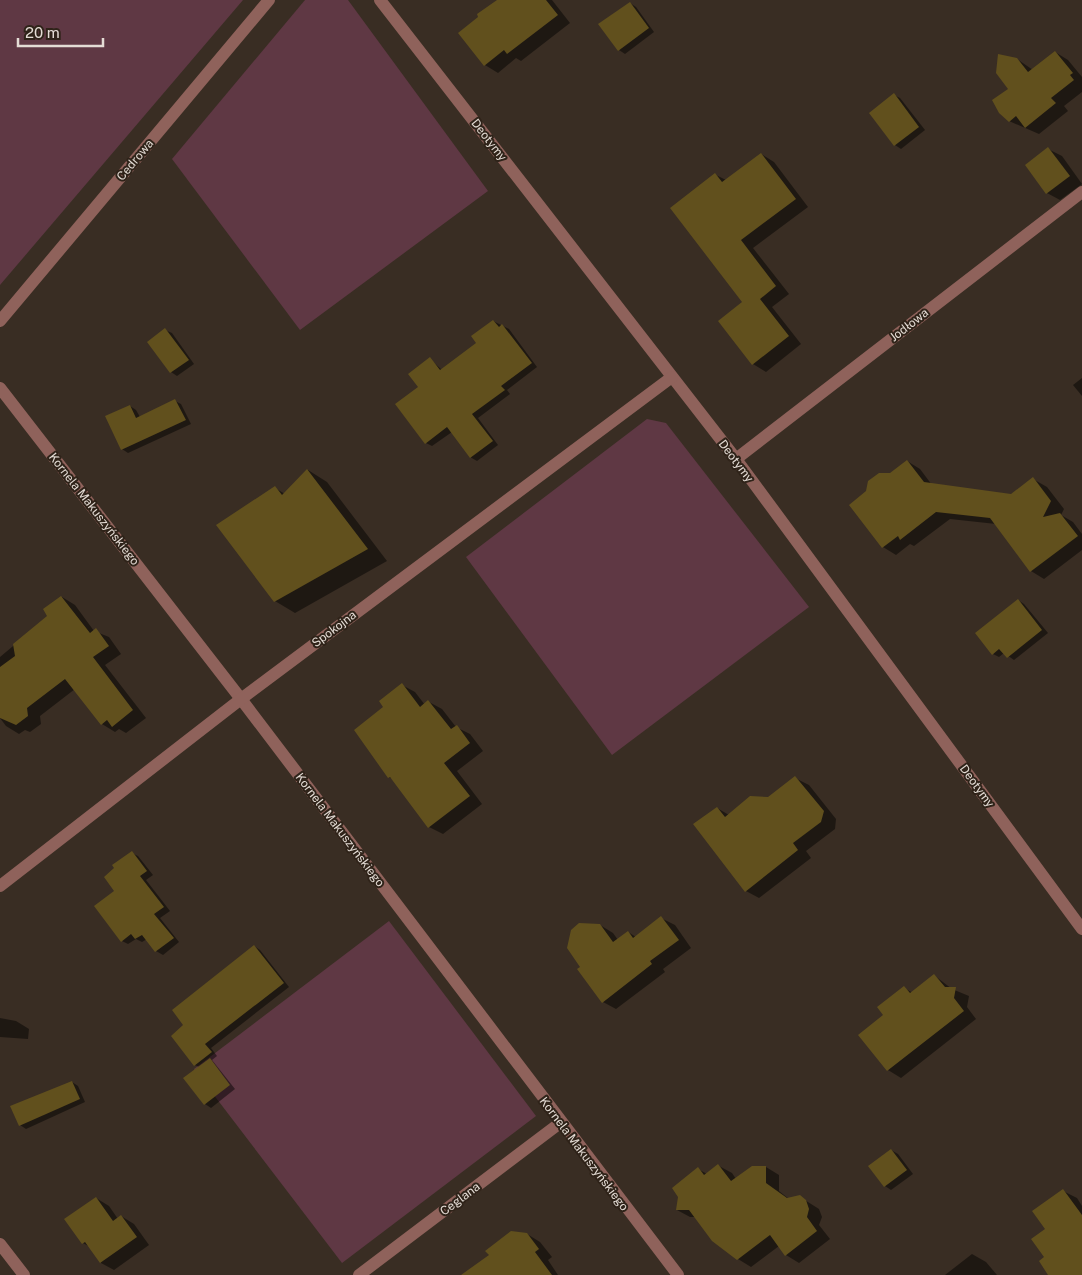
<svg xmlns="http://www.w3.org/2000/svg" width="1082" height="1275" font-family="'Public Sans',sans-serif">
<rect width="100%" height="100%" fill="#392d23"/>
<!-- green -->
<g fill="#5f3844">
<path d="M0,0H243L0,285Z"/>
<path d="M305,0H348L488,191L300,330L172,159Z"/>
<path d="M647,419L666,423L809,607L612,755L466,557Z"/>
<path d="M389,921L536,1116L342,1263L194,1069Z"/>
</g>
<!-- shadow -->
<g fill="#0007">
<path d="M499,0H552L570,23L521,61L516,58L498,73L485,65Z"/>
<path d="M630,3L636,7L654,32L625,54L619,50Z"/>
<path d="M1055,52L1068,60L1082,77V92L1064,106L1068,111L1039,134L1009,121V89L1017,59L1033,70Z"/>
<path d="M894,95L900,98L925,130L901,149L895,145Z"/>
<path d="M1048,149L1062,156L1082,184L1060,200L1047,193Z"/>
<path d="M761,154L774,162L808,207L753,248L789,294L772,307L801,344L766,372L753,364L744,302L716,175L726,180Z"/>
<path d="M493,321L509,329L537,367L507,390L510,394L478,418L498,445L477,461L470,457L452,432L432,446L426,443L420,387L430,359L442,370L478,343Z"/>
<path d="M165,330L172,333L194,364L177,376L171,372Z"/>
<path d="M1082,378V396L1073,385Z"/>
<path d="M175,401L181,404L191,424L128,453L122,449L130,406L136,410L140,417Z"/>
<path d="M907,461L920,469L932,485L1012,495L1033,479L1047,487L1064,509L1061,515L1073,522L1082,534V550L1044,579L1031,571L996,524L950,519L914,546L910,544L896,555L883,547L890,475Z"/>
<path d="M308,470L327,482L387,561L295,613L275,601V488L285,494Z"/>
<path d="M62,597L75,605L94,631L109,637L121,654L105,665L146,718L126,733L119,729L115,732L102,724L75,689L40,716L41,724L30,732L25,730L19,734L6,726L0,718V657L49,616Z"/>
<path d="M1018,600L1024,604L1048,633L1014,660L1004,653L999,657L993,654Z"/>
<path d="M402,685L415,692L425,705L429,702L442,709L456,727L470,734L483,751L457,771L482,804L443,834L429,827L394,780L389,777L385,708Z"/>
<path d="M795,778L809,785L836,819L835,829L806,851L811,858L759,898L746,891L717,808L729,815L769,798Z"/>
<path d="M132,853L138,856L153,875L146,880L170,911L160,918L179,942L163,955L156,951L147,939L142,942L136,939L128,944L122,941L115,891Z"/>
<path d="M661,918L675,925L691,948L663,969L665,972L616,1009L603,1002L582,967L600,925L613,933L618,940L628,932L636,937Z"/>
<path d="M254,946L260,950L289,987L211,1048L217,1056L212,1060L235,1089L211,1108L205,1104L199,1067L195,1065L185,1026Z"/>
<path d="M935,976L952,989L969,996L967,1007L976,1019L901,1078L888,1070L860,1035L885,1015L904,988L913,993Z"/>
<path d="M0,1018L16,1021L29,1029L28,1039L0,1037Z"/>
<path d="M72,1082L78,1086L85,1102L26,1129L20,1125Z"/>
<path d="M891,1150L898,1154L913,1174L891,1190L885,1186L870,1166Z"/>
<path d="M719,1166L732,1173L736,1179L766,1167L779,1175V1191L789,1199L800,1197L819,1209L822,1217L819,1225L830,1239L799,1263L786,1255L779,1246L751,1267L738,1259L696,1217H690L677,1210L698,1169L707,1174Z"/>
<path d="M1063,1191L1077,1198L1082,1206V1275H1050L1046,1258L1047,1229Z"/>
<path d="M96,1198L109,1206L118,1219L121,1216L134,1224L149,1245L114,1270L101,1263L90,1247L83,1243L66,1219Z"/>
<path d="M527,1234L540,1242L552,1257L548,1260L558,1275H477Z"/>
<path d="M972,1254L986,1262L997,1275H945Z"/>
</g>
<!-- building -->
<g fill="#61501d">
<path d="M497,0H546L558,15L507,54L504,50L484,66L458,33L478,17L477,14Z"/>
<path d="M630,2L649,28L618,51L598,24Z"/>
<path d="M1055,51L1073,73L1070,75L1074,80L1051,98L1056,103L1025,128L1016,116L1009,122L999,113L992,100L1008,89L996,73L998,54L1017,58L1028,72Z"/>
<path d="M894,93L919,127L894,146L869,113Z"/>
<path d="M1048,147L1070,176L1046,194L1025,165Z"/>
<path d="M761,153L796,199L741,240L776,286L760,299L789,336L752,365L718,321L742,302L670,208L715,173L722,182Z"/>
<path d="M493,320L499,327L502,324L532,363L501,386L505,390L472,414L493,441L470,458L447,427L425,444L395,404L418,387L408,374L430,357L440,370L476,343L471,336Z"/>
<path d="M165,328L189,360L170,373L147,342Z"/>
<path d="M175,399L186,420L121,450L105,416L130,405L136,418Z"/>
<path d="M907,460L924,482L1011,494L1033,477L1051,501L1043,517L1060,513L1078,536L1030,572L990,518L936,512L900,540L898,536L882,548L849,505L866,491L868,481L879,473H890Z"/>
<path d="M307,469L368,549L274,602L216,525L275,486L282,495Z"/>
<path d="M61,596L90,633L96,628L109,646L93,657L133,710L112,727L107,720L101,725L65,679L27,708L28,716L16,725L0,718V667L15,656L13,644L47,616L43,609Z"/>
<path d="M1018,599L1042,630L1007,658L999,649L992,655L975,633Z"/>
<path d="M402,683L420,707L428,700L451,729L457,725L470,743L444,763L470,796L428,828L390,777L388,778L354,730L383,707L379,701Z"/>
<path d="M795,776L824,811L821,822L793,843L798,850L745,892L693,824L717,807L725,817L750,796L768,797Z"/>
<path d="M132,851L147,871L140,876L164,907L154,914L174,938L155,952L142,935L135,939L131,934L121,942L94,906L114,891L104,877L114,868L112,865Z"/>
<path d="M661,916L679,940L650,961L652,964L602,1003L577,969L580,967L567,948L571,930L579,923L600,924L613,942L628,931L633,938Z"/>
<path d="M254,945L284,983L205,1044L212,1052L194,1066L171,1036L183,1025L172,1010Z"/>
<path d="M934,974L945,987H956L954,998L964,1011L887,1071L858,1035L883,1015L877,1007L904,986L910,993Z"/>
<path d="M210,1058L230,1085L204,1105L183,1078Z"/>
<path d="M72,1081L80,1099L19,1126L10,1106Z"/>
<path d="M891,1149L907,1170L884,1187L868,1166Z"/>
<path d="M718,1164L731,1181L752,1166H766V1183L787,1198L800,1195L806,1200L809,1209L807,1217L817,1231L785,1256L770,1235L737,1260L712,1241L689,1210H676L678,1197L672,1188L698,1167L704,1175Z"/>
<path d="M1063,1189L1082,1215V1275H1048L1039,1261L1044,1257L1031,1239L1045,1229L1032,1211Z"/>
<path d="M96,1197L113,1221L121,1215L137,1237L100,1263L85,1242L82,1244L64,1219Z"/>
<path d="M511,1231L527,1233L539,1249L535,1252L552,1275H461L489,1255L485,1251Z"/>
</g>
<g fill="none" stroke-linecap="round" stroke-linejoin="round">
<!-- minor -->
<g stroke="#8f625b" stroke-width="12">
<path d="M380,0L736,459L1082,929"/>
<path d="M0,321L269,0"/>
<path d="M0,388L241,699L678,1275"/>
<path d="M736,459L1082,192"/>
<path d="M0,886L241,699L672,377"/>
<path d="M0,1244L24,1275"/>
<path d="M359,1275L560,1123"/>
</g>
</g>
<g text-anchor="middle" stroke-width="4" stroke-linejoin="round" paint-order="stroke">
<!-- street labels -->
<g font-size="12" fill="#e4dcd5" stroke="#2f2319">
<text transform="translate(489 140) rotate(52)" y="4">Deotymy</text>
<text transform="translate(135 160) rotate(-50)" y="4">Cedrowa</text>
<text transform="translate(909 325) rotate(-38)" y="4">Jodłowa</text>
<text transform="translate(736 461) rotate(53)" y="4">Deotymy</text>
<text transform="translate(94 509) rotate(52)" y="4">Kornela Makuszyńskiego</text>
<text transform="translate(334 629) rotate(-37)" y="4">Spokojna</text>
<text transform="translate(977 786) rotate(54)" y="4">Deotymy</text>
<text transform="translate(340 830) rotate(53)" y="4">Kornela Makuszyńskiego</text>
<text transform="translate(584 1154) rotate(53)" y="4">Kornela Makuszyńskiego</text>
<text transform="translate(460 1199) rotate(-37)" y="4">Ceglana</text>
</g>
</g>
<!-- scale -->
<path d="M18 38v8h85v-8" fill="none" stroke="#e4dcd5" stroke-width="2.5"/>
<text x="25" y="38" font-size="15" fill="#e4dcd5" stroke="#2f2319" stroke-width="4" paint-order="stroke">20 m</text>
</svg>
